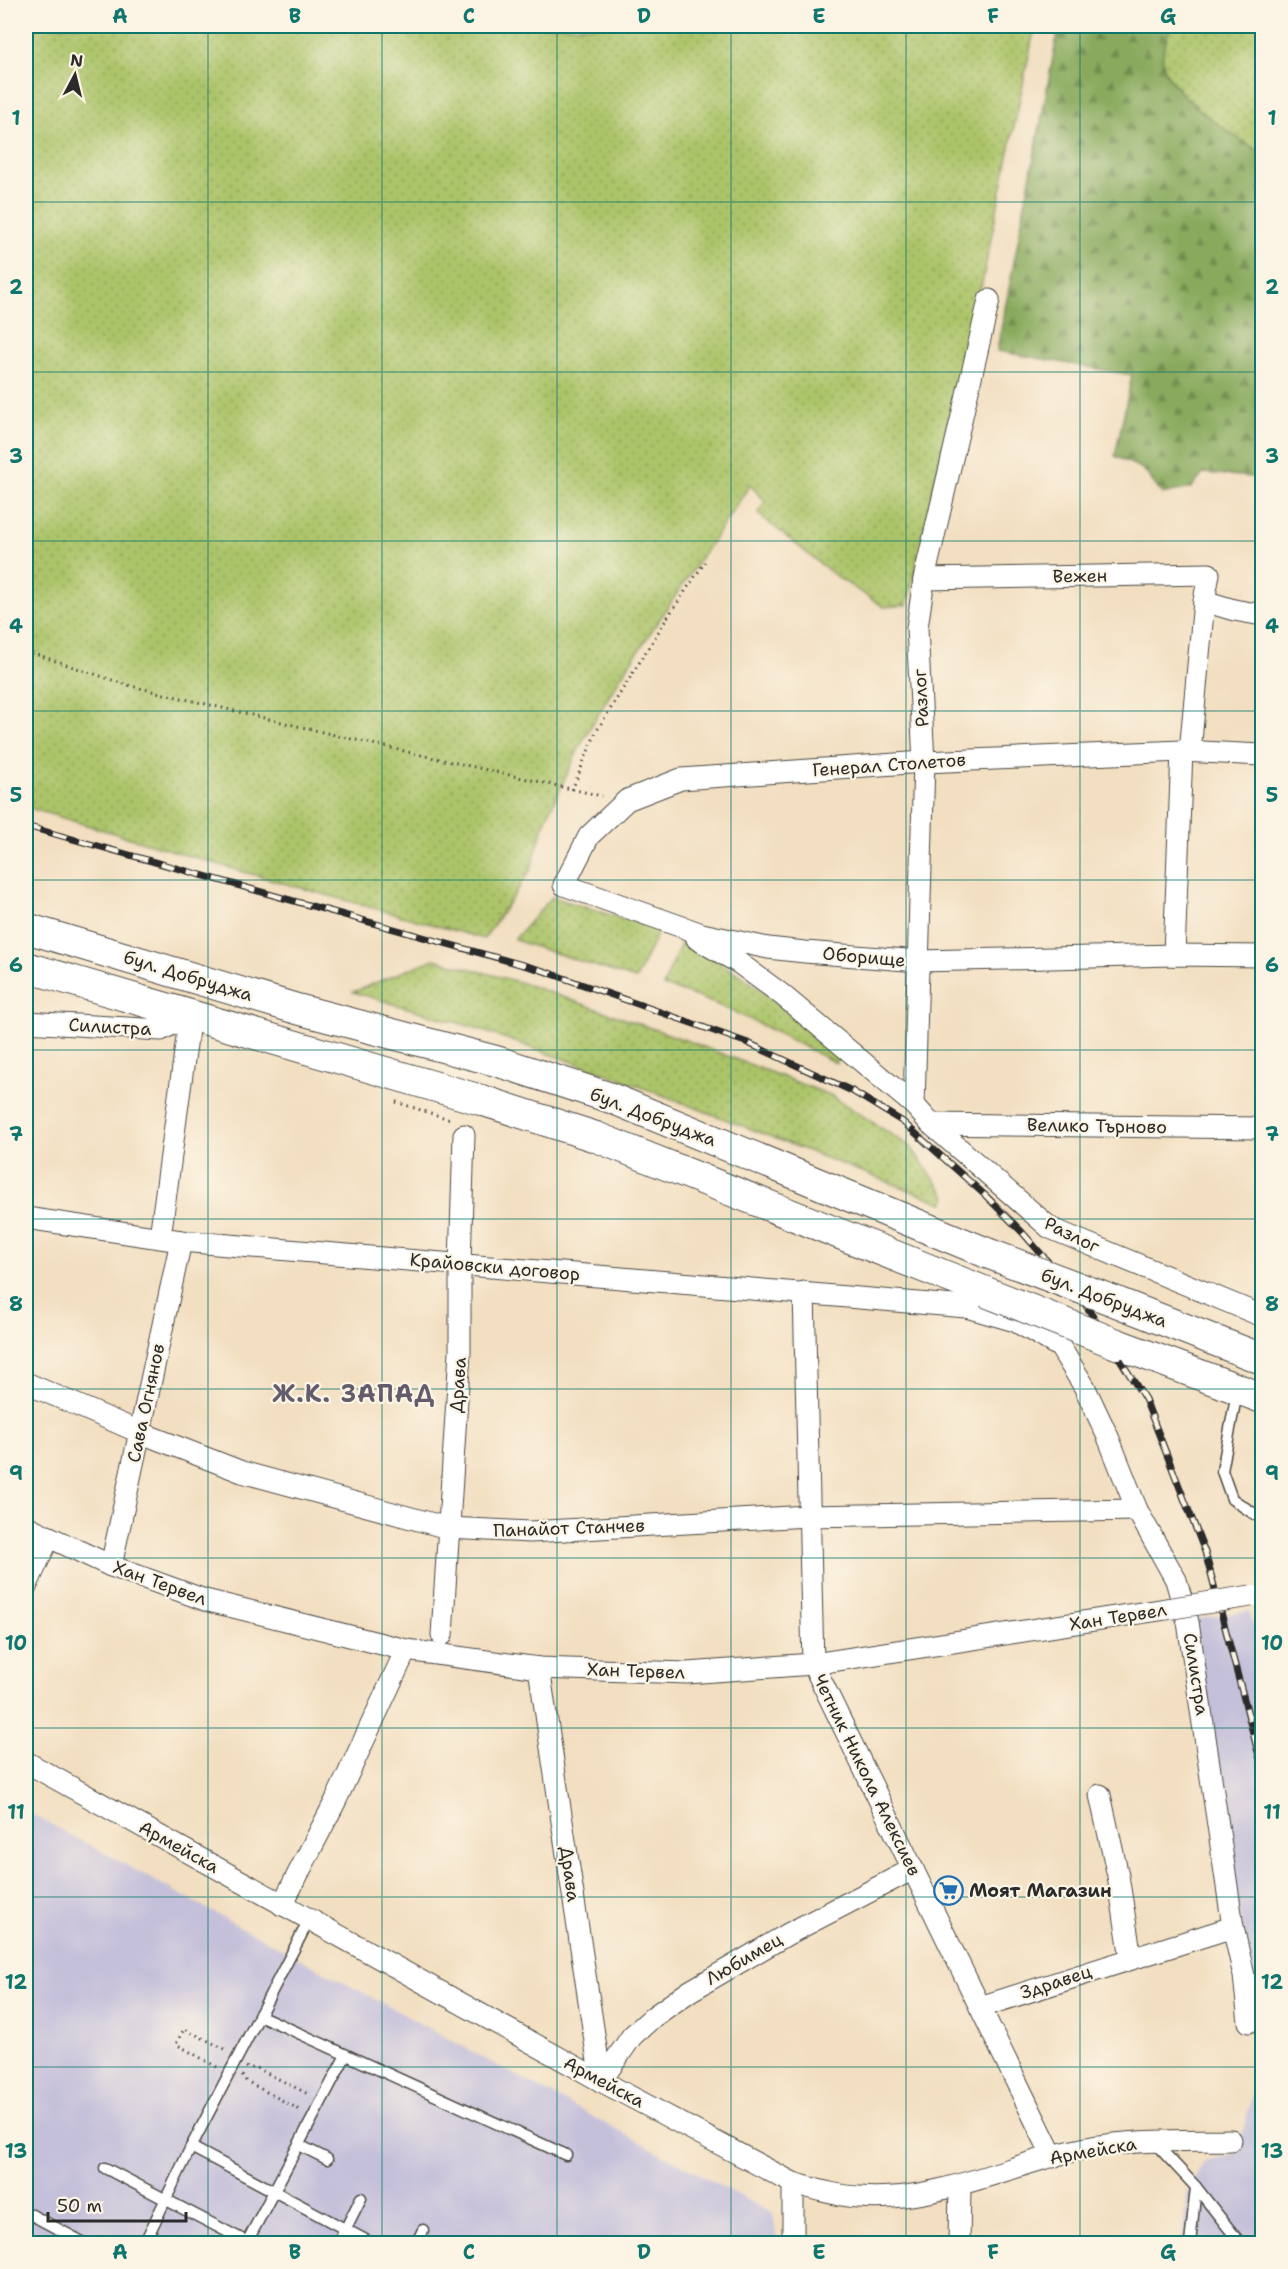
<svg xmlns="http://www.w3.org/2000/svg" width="1288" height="2269" font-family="'Shantell Sans',sans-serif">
<defs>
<pattern id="grass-dots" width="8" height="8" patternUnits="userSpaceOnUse" patternTransform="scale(1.5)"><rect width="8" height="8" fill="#acc469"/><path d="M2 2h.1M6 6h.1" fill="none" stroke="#8c9f57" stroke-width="1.8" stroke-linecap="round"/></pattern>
<pattern id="forest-firs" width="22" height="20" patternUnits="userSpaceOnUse" patternTransform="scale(1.5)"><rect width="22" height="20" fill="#89aa5d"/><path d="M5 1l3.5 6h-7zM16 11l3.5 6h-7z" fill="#708b4d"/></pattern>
</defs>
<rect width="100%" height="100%" fill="#fcf5e5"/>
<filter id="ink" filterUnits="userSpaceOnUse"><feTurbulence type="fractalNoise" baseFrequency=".0167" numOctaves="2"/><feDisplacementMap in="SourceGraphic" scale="12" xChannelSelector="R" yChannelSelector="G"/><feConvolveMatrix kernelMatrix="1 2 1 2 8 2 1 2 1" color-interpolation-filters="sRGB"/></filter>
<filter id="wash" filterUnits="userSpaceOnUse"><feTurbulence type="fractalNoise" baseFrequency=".008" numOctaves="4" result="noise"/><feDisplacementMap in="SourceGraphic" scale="24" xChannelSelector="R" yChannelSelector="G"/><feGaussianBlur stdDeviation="1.35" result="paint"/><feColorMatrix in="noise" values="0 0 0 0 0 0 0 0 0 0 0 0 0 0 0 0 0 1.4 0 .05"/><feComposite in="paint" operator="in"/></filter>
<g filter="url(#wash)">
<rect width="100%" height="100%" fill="#f2dec0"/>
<!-- industrial -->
<g fill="#c5c0da">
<path d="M1249,1611L1262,1650V2243L1181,2244L1189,2187L1204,2162L1239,2152L1241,2138L1258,2072L1249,1973L1194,1620Z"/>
<path d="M26,1811L773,2214L777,2243H26Z"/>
</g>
<!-- grass -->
<g fill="url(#grass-dots)" stroke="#6c784a" stroke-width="1.5">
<path d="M26,26H1035L972,331L953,400L907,605L884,607L837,577L758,514L765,501L750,485L618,681L583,740L546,819L530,871L484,939L244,872L26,807Z"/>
<path d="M1184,26H1262V153C1237,139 1169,94 1163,64C1161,50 1165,40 1171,28Z"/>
<path d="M552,897L659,930L636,979L514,940Z"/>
<path d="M682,941L744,977L839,1053L836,1063C782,1036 721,1001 663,986Z"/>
<path d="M434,959L526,984L688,1041L830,1095L911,1147L947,1197L943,1203L610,1075L472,1027L353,992Z"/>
</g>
<!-- forest -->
<path fill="url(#forest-firs)" stroke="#5a6a44" stroke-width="1.5" d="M1059,26H1184L1171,28C1165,40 1161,50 1163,64C1169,94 1237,139 1262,153V478L1204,473L1191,488L1162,494L1143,469L1115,456L1132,375L997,351Z"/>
</g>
<g filter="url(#ink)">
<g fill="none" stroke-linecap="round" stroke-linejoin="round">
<defs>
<g id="service">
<path d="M1237,1392L1222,1471L1232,1499L1262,1519"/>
<path d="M259,2015L566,2155"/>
<path d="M1154,2142L1196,2187L1241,2244"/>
<path d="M299,2145L327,2159"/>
<path d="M191,2147L373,2244"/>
<path d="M105,2168L251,2244"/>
<path d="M28,2213L86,2244"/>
<path d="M247,2242L346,2055"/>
<path d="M144,2244L191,2147L309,1920"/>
<path d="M338,2244L361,2198"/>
<path d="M416,2244L423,2230"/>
<path d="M1190,2244L1196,2187"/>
</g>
<g id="minor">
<path d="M924,579L1209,574L1204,601L1190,752"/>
<path d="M1204,601L1234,610L1262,615"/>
<path d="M1262,755L1182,751L924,762L681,779L627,800L589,836L564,885L702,934L768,948L805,952L919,961L1174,955L1262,956"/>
<path d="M697,939L739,963L781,994L914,1105L931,1124L1050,1228L1262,1316"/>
<path d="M1174,955L1182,751"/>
<path d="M26,1022L161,1030L190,1015"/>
<path d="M914,1105L924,762L917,628L924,579L989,300"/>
<path d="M931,1124L1262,1128"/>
<path d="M26,1218L181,1241L966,1307L1015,1321L1060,1347L1084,1386L1108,1437L1137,1510L1176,1580L1188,1622L1233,1927L1244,1976L1249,2022"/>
<path d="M160,1237L190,1015"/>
<path d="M804,1292L813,1664L1053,2157"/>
<path d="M26,1383L139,1432L242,1472L448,1528L530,1532L808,1516L1137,1510"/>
<path d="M26,1526L111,1566L205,1600L406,1650L539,1668L687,1673L813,1664L1166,1609"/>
<path d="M111,1566L181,1241"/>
<path d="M26,1587L49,1537"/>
<path d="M442,1635L460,1352V1263L464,1135"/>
<path d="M539,1668L601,2081"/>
<path d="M26,1762L601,2081L793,2183C815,2189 836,2196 859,2197C932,2203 999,2169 1068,2152C1121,2139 1176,2141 1231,2140"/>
<path d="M1100,1795L1118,1876L1131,1958"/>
<path d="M282,1905L336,1800L406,1650"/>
<path d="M980,2007L1233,1927"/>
<path d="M601,2081L632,2036L653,2017L690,1991L788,1934L913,1869"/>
<path d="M793,2244V2183"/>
<path d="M959,2244L960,2186"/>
</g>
<g id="secondary">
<path d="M26,928L297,1009L496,1061L611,1098L987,1253"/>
<path d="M26,967L481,1100L596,1137L986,1292"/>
<path d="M1114,1301L1262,1359"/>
<path d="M1117,1344L1262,1398"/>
</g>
</defs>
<!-- service casing -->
<use href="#service" stroke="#494641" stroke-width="13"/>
<!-- minor casing -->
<use href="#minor" stroke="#494641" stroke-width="23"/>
<!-- secondary casing -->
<use href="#secondary" stroke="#494641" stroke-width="32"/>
<!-- path -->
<g stroke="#494641" stroke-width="3" stroke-dasharray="1.5 4.5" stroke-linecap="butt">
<path d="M26,651L127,685L364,742L602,796"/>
<path d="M572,790L596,732L669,615L705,562"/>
<path d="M396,1102L452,1120"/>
<path d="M217,2067L176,2044L184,2029L227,2050"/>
<path d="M246,2067L250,2069L255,2067L310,2095"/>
<path d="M242,2076L246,2078V2081L302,2111"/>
</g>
<!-- service -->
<use href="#service" stroke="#fff" stroke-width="10"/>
<!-- minor -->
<use href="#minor" stroke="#fff" stroke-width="21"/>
<!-- secondary -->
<use href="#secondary" stroke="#fff" stroke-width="30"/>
<defs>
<path id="rail" d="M26,826L541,970L748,1043L852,1091L903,1122L986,1196L1022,1232L1085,1304L1145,1399L1205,1552L1262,1767"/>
</defs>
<!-- rail casing -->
<use href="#rail" stroke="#2b2b2b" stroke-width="7"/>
<!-- rail -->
<use href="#rail" stroke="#fcf5e5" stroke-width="4.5" stroke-dasharray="14" stroke-linecap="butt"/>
<defs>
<path id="minor-bridge" d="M1166,1609L1251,1596"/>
<g id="secondary-bridge">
<path d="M987,1253L1114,1301"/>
<path d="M986,1292L1117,1344"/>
</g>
</defs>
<!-- minor-bridge casing -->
<use href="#minor-bridge" stroke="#494641" stroke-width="23" stroke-linecap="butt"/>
<!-- secondary-bridge casing -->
<use href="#secondary-bridge" stroke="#494641" stroke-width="32" stroke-linecap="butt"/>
<!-- minor-bridge -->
<use href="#minor-bridge" stroke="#fff" stroke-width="21"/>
<!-- secondary-bridge -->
<use href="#secondary-bridge" stroke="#fff" stroke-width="30"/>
</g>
</g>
<!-- grid -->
<path fill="none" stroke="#0f766e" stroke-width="1.5" stroke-opacity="0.55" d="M208,26V2244M382,26V2244M557,26V2244M731,26V2244M906,26V2244M1080,26V2244M26,202H1262M26,372H1262M26,541H1262M26,711H1262M26,880H1262M26,1050H1262M26,1219H1262M26,1389H1262M26,1558H1262M26,1728H1262M26,1897H1262M26,2067H1262"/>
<!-- icons -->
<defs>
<symbol id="supermarket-ring" viewBox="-11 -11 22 22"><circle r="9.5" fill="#fcf5e5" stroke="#1f6fb2" stroke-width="1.5"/><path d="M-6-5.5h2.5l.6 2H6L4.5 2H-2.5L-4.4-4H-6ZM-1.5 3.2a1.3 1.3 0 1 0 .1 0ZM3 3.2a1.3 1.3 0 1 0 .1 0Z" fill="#1f6fb2"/></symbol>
</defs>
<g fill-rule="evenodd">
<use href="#supermarket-ring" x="932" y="1874" width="33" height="33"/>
</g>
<g text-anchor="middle" stroke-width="4.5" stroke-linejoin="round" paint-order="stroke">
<!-- street labels -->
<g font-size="18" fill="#2b2b2b" stroke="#fcf5e5">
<text transform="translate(1080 576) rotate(-1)" y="6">Вежен</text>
<text transform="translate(921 698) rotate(-93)" y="6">Разлог</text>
<text transform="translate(889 765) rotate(-4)" y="6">Генерал Столетов</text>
<text transform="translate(864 957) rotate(5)" y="6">Оборище</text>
<text transform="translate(188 976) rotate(17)" y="6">бул. Добруджа</text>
<text transform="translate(110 1027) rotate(3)" y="6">Силистра</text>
<text transform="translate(653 1117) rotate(21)" y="6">бул. Добруджа</text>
<text transform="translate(1097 1126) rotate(1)" y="6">Велико Търново</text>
<text transform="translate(1072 1235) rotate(26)" y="6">Разлог</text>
<text transform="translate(495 1267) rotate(5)" y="6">Крайовски договор</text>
<text transform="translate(1104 1298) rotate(21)" y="6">бул. Добруджа</text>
<text transform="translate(458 1385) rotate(-86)" y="6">Драва</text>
<text transform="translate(146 1403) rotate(-78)" y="6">Сава Огнянов</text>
<text transform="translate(569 1528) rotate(-2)" y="6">Панайот Станчев</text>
<text transform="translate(160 1583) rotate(20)" y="6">Хан Тервел</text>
<text transform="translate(1118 1617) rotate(-9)" y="6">Хан Тервел</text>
<text transform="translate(636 1671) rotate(2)" y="6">Хан Тервел</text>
<text transform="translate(1196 1674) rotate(81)" y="6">Силистра</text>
<text transform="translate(867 1775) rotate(64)" y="6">Четник Никола Алексиев</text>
<text transform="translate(179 1847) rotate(29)" y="6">Армейска</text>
<text transform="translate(570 1874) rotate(82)" y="6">Драва</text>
<text transform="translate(744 1959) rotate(-30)" y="6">Любимец</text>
<text transform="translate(1056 1982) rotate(-18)" y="6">Здравец</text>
<text transform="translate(604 2082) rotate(28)" y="6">Армейска</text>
<text transform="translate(1093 2151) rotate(-10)" y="6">Армейска</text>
</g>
<!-- poi labels -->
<g font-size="18" font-weight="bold" fill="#2b2b2b" stroke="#fcf5e5" text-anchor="start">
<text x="969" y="1897">Моят Магазин</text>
</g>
<!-- district labels -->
<g font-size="24" font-weight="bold" letter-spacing="1.5" fill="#635c6c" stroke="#fcf5e5">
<text x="354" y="1402">Ж.К. ЗАПАД</text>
</g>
</g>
<!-- margin -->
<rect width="1288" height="2269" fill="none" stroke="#fcf5e5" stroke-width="66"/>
<!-- north arrow -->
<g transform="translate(75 75) rotate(7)" stroke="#fcf5e5" stroke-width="4.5" paint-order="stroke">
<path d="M0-4.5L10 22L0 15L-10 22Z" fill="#2b2b2b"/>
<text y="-9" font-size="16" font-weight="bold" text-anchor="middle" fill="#2b2b2b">N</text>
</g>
<!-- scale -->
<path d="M48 2212v9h138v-9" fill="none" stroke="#2b2b2b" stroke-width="3"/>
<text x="57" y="2212" font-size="18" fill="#2b2b2b" stroke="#fcf5e5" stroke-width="4.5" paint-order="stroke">50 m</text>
<rect x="33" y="33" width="1222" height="2203" fill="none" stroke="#0f766e" stroke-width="2"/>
<g font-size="20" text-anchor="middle" font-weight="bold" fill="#0f766e">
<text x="120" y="23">A</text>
<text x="295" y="23">B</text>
<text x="469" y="23">C</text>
<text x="644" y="23">D</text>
<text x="819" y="23">E</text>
<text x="993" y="23">F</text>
<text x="1168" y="23">G</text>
<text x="16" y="125">1</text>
<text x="1272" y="125">1</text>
<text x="16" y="294">2</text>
<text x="1272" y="294">2</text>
<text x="16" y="463">3</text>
<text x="1272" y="463">3</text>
<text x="16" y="633">4</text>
<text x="1272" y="633">4</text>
<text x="16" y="802">5</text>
<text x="1272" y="802">5</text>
<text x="16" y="972">6</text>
<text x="1272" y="972">6</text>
<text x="16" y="1141">7</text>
<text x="1272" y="1141">7</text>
<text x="16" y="1311">8</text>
<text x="1272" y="1311">8</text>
<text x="16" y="1480">9</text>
<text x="1272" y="1480">9</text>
<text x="16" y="1650">10</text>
<text x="1272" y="1650">10</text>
<text x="16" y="1819">11</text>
<text x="1272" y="1819">11</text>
<text x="16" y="1989">12</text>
<text x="1272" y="1989">12</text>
<text x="16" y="2158">13</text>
<text x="1272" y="2158">13</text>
<text x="120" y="2259">A</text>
<text x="295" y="2259">B</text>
<text x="469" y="2259">C</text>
<text x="644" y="2259">D</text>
<text x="819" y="2259">E</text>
<text x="993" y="2259">F</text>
<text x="1168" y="2259">G</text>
</g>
</svg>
